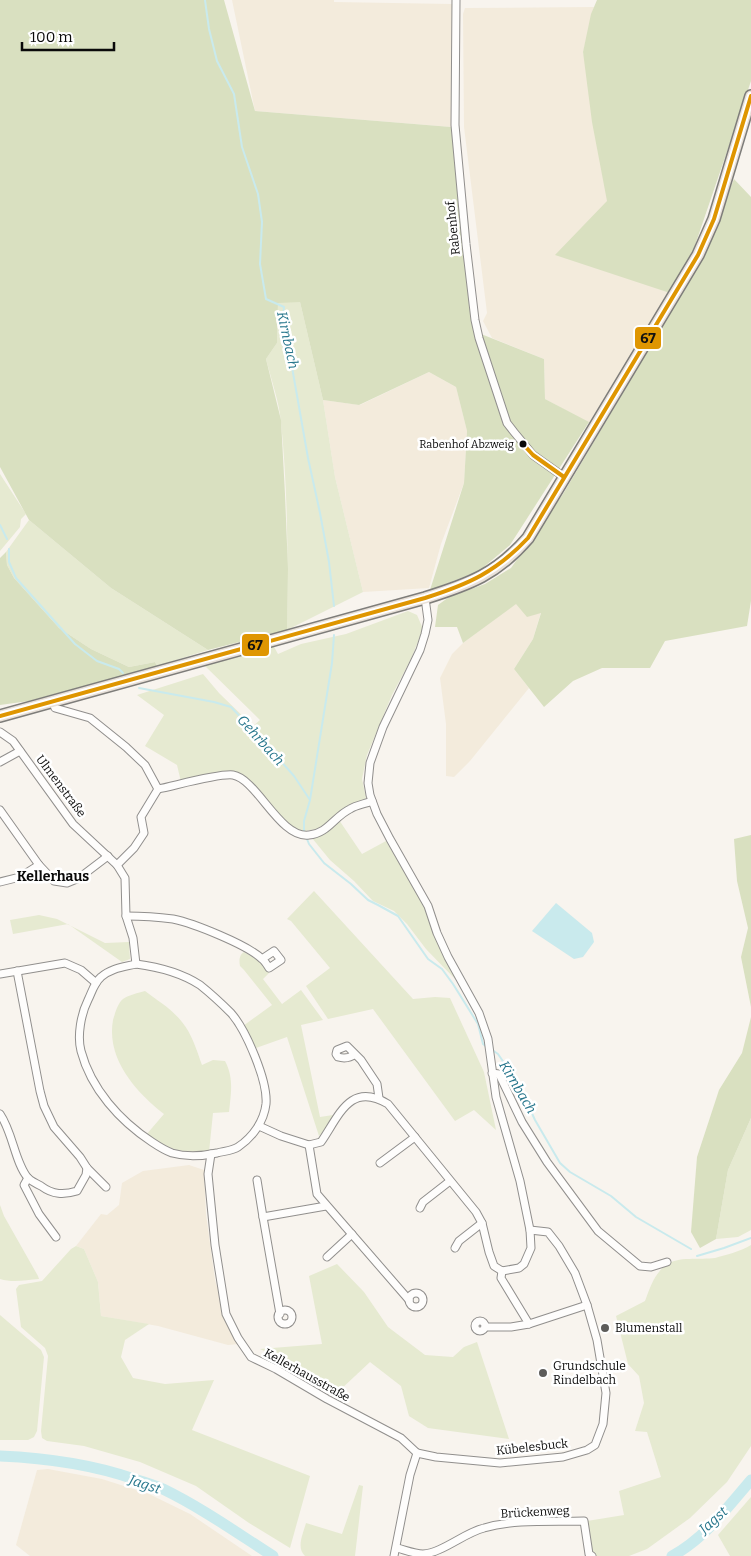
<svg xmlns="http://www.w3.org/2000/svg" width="751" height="1556" font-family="Bitter,serif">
<rect width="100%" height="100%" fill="#f8f4ee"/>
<!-- farmland -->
<g fill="#f3ebdc">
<path d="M232,0H334V2L452,4L451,127L255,111Z"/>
<path d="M594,7L583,53L670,293L589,423L545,399L544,359L492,338L483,321L487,313L464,127L463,14L465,8Z"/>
<path d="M429,372L456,387L467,431L464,483L441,544L429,588L363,592L335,477L323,400L360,405Z"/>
<path d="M516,603L541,612L533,639L514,669L529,688L470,761L454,777L446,776V724L440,678L452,654L463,643Z"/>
<path d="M189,1165L204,1170L206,1214L215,1280L230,1331L239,1344L228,1345L158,1326L101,1316L98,1282L84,1249L76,1246L101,1214L107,1215L119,1205L122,1183L143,1171Z"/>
<path d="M48,1469L102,1479L149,1494L190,1514L252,1556H30L16,1545L37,1470Z"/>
</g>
<!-- green -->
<g fill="#e6ead1">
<path d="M278,302H300L323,400L335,477L363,592L287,630C288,561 288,491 281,422C279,401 271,379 266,359L277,343Z"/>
<path d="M0,474L26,514L21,519L20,527L0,551Z"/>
<path d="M29,520L111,588L208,650L157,666L155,662L129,667L91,649L59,628L14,578L7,565L6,552Z"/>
<path d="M408,611L417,615L423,629L411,659L392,695L367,755L362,779L366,798L362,801L356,802L346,808L321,828L300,832L292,827L244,778L232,772L181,782L177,765L145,746L164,715L137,695L203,674L219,693L253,726L260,720L204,665L273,645L278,654L301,644L346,634Z"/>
<path d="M339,820L362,854L386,841L423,904L443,954L456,980L426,949L407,924L394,911L373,901L354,881L330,860L312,838L323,834Z"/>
<path d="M314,891L413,999L435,997L450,998L484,1072L496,1130L474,1110L455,1121L373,1009L328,1019L306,986L330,968L291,921L287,919Z"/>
<path d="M39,915L57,919L105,943L129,942L130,959L122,962L68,924L13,934L10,920Z"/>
<path d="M244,952L260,961L269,973L263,979L282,1004L301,990L323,1020L301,1025L320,1117L333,1115L325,1130L319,1136L287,1037L256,1048L243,1026L272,1005L244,970L240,966C239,961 239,955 244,952Z"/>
<path d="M145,991C158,1001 172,1009 182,1022C192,1034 197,1051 202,1065L213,1060L225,1061C234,1078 231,1093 229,1112L213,1113L209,1152C180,1153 170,1150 146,1135L164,1114C136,1092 106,1059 113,1020C115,1014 117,1004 123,999C129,995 138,993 145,991Z"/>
<path d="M751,1118V1230L738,1237L716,1239L728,1170Z"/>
<path d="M0,1205L4,1216L38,1276L39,1279C26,1280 13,1283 0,1279Z"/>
<path d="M751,1245V1446L727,1482L690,1518L647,1549L629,1556H596L592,1553L587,1521L624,1515L619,1491L661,1477L647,1432L635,1431L644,1403L639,1376L628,1364L616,1316L645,1301C650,1288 654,1274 666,1265C677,1256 701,1260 715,1258C726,1255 741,1251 751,1245Z"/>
<path d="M76,1246L84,1249L98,1282L101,1316L149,1324L125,1340L121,1357L133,1378L165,1384L214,1380L192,1430L310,1476L290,1548L249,1523L196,1486L140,1462L84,1446L47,1441L42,1438L41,1431L48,1356L45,1348L21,1327L16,1289L19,1285L42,1281L71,1249Z"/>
<path d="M337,1264L364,1292L388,1327L425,1355L453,1357L464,1347L477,1342L509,1439L428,1428L409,1416L401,1386L370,1362L339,1391C315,1373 287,1362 260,1349L322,1344L309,1276Z"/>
<path d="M0,1315L41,1350L44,1357L37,1431L34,1437L28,1440H0Z"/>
<path d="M359,1485L363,1486L355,1556H305C296,1548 303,1534 306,1523L342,1534Z"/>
<path d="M751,1497V1556H730L718,1535Z"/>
</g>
<!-- forest -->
<g fill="#d9e0c0">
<path d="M0,0H224L255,111L451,127L476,332L544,359L545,399L589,422L510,545L479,571L430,590L464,483L467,431L456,387L429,372L359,405L323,400L300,302L278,303L277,343L266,359L281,420L285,494L288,569L287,630L208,650L111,588L29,520L0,467Z"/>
<path d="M597,0H751V81L690,260L670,293L555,255L607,201L592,122L583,52L591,14Z"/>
<path d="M734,179L751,197V601L747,626L665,641L650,668H602L573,681L544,707L514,669L533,639L541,613L527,617L516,604L463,643L457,627H435L438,605L449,597L485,584L511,568L563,494L698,266Z"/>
<path d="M6,552L7,565L14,578L59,628L91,649L129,667L155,662L157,666L29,701L0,705V558Z"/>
<path d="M751,835V1007L741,957L748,928L737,881L734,839Z"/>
<path d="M751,1017V1118L728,1170L716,1239L700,1248L691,1232L697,1157L719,1090L742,1053Z"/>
</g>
<!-- water -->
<path fill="#c9eaed" d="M556,903L592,933L594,942L583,957L574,959L532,931Z"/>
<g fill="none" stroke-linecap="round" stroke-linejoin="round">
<!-- stream -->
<g stroke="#c9eaed" stroke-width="2">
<path d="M205,0L209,29L217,61L234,94L242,147L258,194L262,222L260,264L266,299L284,307L283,316L308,458L320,513L329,562L334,606"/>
<path d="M0,525L7,539"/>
<path d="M9,549V562L16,578L75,644L97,661L119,669L123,673"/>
<path d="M139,688L214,702L231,707L264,742L294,776L310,800"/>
<path d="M304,831V821L310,800L332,663L334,635"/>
<path d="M307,839L309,844L324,863L351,884L368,900L378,905L398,916L428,959L442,969L453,984L478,1024L483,1044L487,1047"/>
<path d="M491,1049L498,1054L518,1083L535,1120L560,1163L570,1172L611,1196L636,1217L691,1249"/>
<path d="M697,1256L724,1248L751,1238"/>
</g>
<!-- river -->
<g stroke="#c9eaed" stroke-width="11">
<path d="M0,1456C46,1458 91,1464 134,1479C144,1482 154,1485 163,1489C202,1508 237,1533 273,1556"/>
<path d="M672,1556C704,1539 728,1507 751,1480"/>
</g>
<defs>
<g id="street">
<path d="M456,0L455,125L466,244L475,320L479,338L507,423L514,432L533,455L564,477"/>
<path d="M52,701L55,708L90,718L126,747L145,765L158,789L141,817L144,833L134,848L117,865"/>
<path d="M0,732L13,741L73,824L117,865L125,878L126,916L133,938L136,964"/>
<path d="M0,762L20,751"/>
<path d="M158,789C174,786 219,773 233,775C257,779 280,839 309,835C327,834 335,816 350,809C356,805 365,804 372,801"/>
<path d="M0,810L39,865L54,881L67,883L79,878L108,856"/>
<path d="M0,882L20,877L39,865"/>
<path d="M126,916C142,916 158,917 173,919C193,923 248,945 262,959C265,961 267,965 269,968L281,960L274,951L262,959"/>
<path d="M136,964C159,967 180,972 200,985C210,993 222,1004 231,1013C246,1030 268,1081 266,1104C264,1121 253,1137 238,1147C232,1151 224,1151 217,1153C203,1156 186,1157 172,1153C164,1150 158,1146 152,1142C120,1121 91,1089 81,1051C77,1036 81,1014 88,1000C92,992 94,983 101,977C111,968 124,967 136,964Z"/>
<path d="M17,971L40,1091L44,1106L54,1127L80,1157L87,1168L106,1187"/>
<path d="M0,974L65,963L81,970L96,983"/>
<path d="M355,1054C350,1058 345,1059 338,1057L336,1054L337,1050L347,1046L361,1060L377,1084L379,1098"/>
<path d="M492,1073L499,1074L522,1122L547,1162L598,1231L640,1266L651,1267L667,1262"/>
<path d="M0,1114C13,1133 15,1163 28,1178C31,1181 37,1184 41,1186C53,1195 64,1195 77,1191L86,1175L87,1168"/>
<path d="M259,1126L281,1136L309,1145L321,1142C339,1116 350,1081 388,1104L476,1212L482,1223L489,1252L494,1266L502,1271L519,1268L524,1264L531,1248L530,1230L520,1181L496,1097L488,1039L479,1013L448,957L437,933L428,906L390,839L377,814L370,795L368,783L370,763L383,727L420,650L425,634L428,620L425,598"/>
<path d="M309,1145L317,1194L409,1300"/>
<path d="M211,1154L208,1174L215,1245L226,1314L238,1338L251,1357L276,1369L327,1399L401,1438L417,1453"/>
<path d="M380,1163L415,1137"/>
<path d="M28,1178L24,1185L39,1214L56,1237"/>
<path d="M257,1180L263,1217"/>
<path d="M420,1208L423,1202L450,1181"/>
<path d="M455,1248L459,1241L482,1223"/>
<path d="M327,1257L352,1234"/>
<path d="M502,1271L501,1278L529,1324"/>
<circle cx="416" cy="1300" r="7"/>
<circle cx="285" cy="1317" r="7"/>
<path d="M280,1314L263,1217L326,1206"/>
<circle cx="480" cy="1326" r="5"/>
<path d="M485,1327H511L529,1324L587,1305"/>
<path d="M417,1453L436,1457L500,1463L563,1457L587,1450L595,1445L603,1424L606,1393L597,1340L587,1305L575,1273L559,1246L548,1232L530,1230"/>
<path d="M397,1548C405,1550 415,1554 423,1554C442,1553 464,1533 484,1528C516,1519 551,1522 584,1521L589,1554L592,1556"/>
<path d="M394,1556L410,1475L417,1453"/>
</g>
<path id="primary" d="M0,716L425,598C470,584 497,574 528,538L698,255L714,219L751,96"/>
</defs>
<!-- street casing -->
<use href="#street" stroke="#918f8d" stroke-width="9"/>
<!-- primary casing -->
<use href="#primary" stroke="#7e7d7a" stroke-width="14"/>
<!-- street -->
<use href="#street" stroke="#fefdfc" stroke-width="7"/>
<!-- primary -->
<use href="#primary" stroke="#e9e1d9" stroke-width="11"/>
<defs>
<g id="bus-1">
<path d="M523,444L533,455L564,477"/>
<path d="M0,716L425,598C469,584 496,572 528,538L698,255L714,219L751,96"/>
</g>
</defs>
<!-- bus-1 casing -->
<use href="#bus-1" stroke="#fff" stroke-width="8"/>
<!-- bus-1 -->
<use href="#bus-1" stroke="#df9601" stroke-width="4"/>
</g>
<!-- markers -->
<circle fill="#0a0a0a" stroke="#fff" stroke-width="2" cx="523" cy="444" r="4.5"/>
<g fill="#5d5c5a" stroke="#fff" stroke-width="2">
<circle cx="605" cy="1328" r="5"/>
<circle cx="543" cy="1373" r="5"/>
</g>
<g text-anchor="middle" stroke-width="5" stroke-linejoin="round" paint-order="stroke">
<!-- bus labels -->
<g font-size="11" fill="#0a0a0a" stroke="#fff" text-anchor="end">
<text x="514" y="448">Rabenhof Abzweig</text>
</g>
<!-- street labels -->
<g font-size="12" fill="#0a0a0a" stroke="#fff">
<text transform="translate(453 228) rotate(-96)" y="4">Rabenhof</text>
<text transform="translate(61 786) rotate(53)" y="4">Ulmenstraße</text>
<text transform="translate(307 1375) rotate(29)" y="4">Kellerhausstraße</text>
<text transform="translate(532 1447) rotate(-6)" y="4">Kübelesbuck</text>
<text transform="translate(535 1512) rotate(-3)" y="4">Brückenweg</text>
</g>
<!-- poi labels -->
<g font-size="12" fill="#0a0a0a" stroke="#fff" text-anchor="start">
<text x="615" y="1332">Blumenstall</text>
<text x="553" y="1370">Grundschule<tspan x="553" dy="14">Rindelbach</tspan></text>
</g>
<!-- water labels -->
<g font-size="14" font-style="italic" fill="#25758b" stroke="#fff">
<text transform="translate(288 340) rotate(78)" y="5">Kirnbach</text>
<text transform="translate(261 740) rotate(48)" y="5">Gehrbach</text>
<text transform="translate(518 1087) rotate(59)" y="5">Kirnbach</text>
<text transform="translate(145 1484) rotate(19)" y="5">Jagst</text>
<text transform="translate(713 1520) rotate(-42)" y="5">Jagst</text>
</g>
<!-- neighbourhood labels -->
<g font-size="14" font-weight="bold" fill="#0a0a0a" stroke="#fff">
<text x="53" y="881">Kellerhaus</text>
</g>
</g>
<g stroke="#fff" stroke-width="2">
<rect x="634" y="326" width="28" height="24" rx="5" fill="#df9601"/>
<rect x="241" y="633" width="29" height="24" rx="5" fill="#df9601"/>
</g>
<g font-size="14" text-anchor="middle" font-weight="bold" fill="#111">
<text x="648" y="343">67</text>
<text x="255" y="650">67</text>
</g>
<!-- scale -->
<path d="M22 42v8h92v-8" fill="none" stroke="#0a0a0a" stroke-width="2.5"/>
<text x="30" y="42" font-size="15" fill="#0a0a0a" stroke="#ffffff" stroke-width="4" paint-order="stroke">100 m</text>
</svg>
